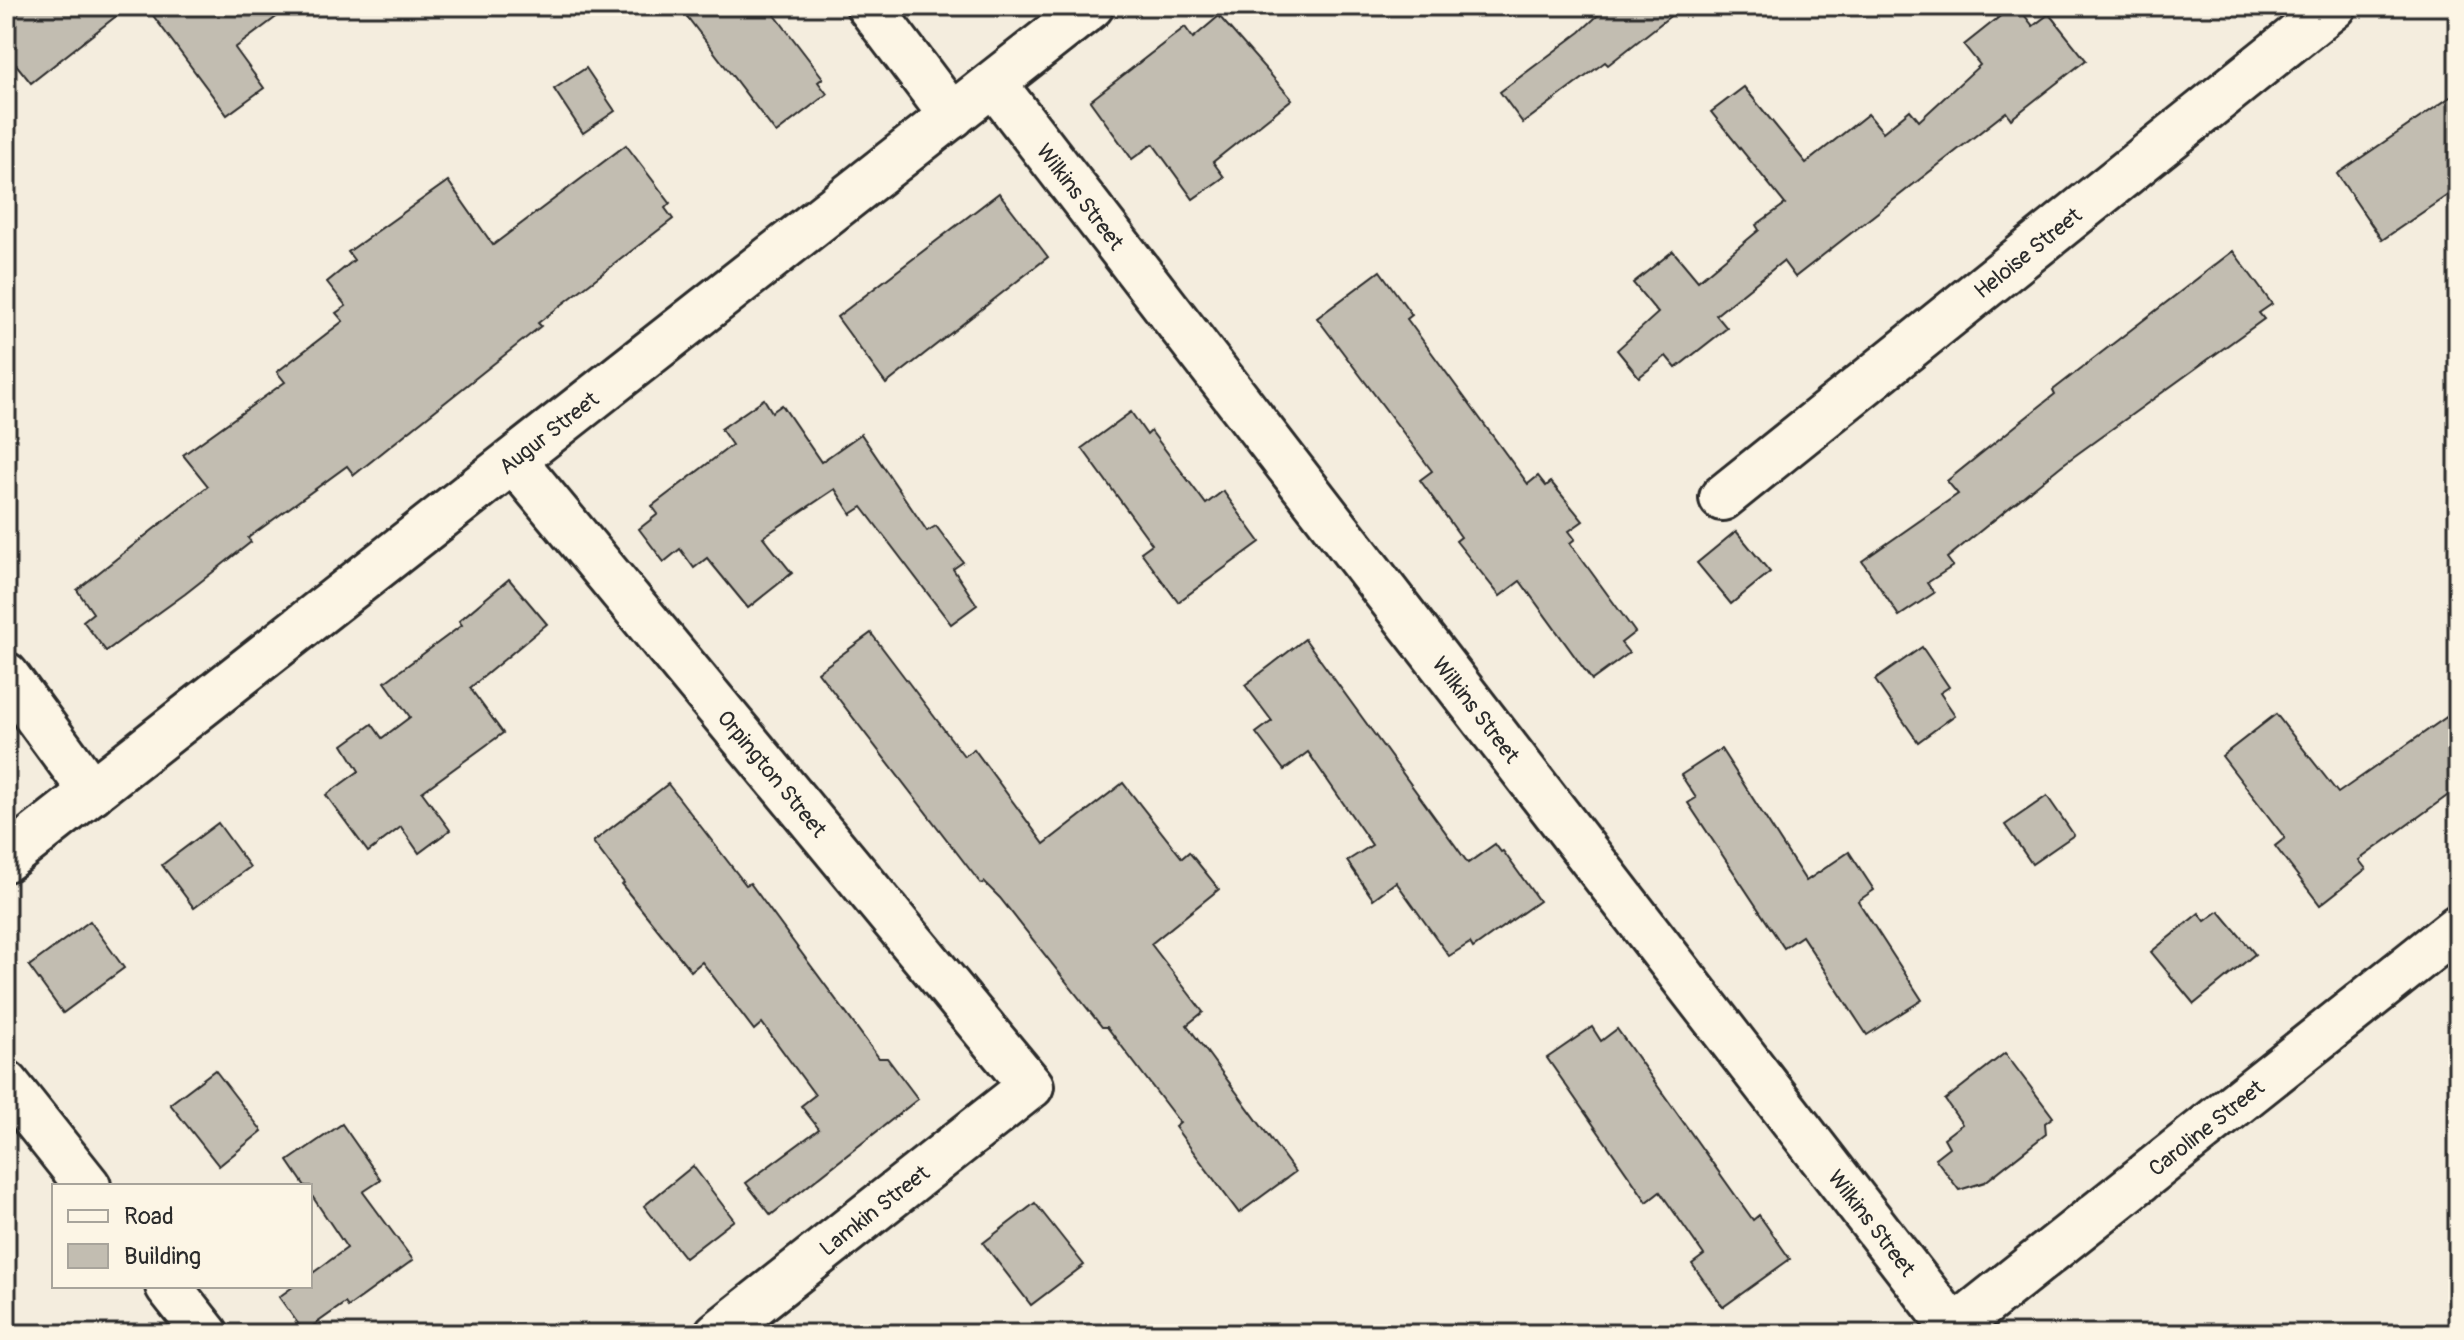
<svg xmlns="http://www.w3.org/2000/svg" width="2464" height="1340" font-family="Pangolin,sans-serif">
<rect width="100%" height="100%" fill="#f4edde"/>
<filter id="ink" filterUnits="userSpaceOnUse"><feTurbulence type="fractalNoise" baseFrequency=".0125" numOctaves="2"/><feDisplacementMap in="SourceGraphic" scale="16" xChannelSelector="R" yChannelSelector="G"/><feConvolveMatrix kernelMatrix="1 2 1 2 8 2 1 2 1" color-interpolation-filters="sRGB"/></filter>
<g filter="url(#ink)">
<!-- building -->
<g fill="#c2bdb1" stroke="#2b2b2b" stroke-width="2">
<path d="M27,6H129L31,83L6,52V22Z"/>
<path d="M146,6H291L235,48L264,88L227,115Z"/>
<path d="M679,6H768L823,78L818,82L827,94L776,133Z"/>
<path d="M1608,6H1683L1608,65L1605,62L1523,123L1500,92L1580,32Z"/>
<path d="M2013,6H2017L2033,26L2049,14L2086,60L2011,119L2006,112L1795,277L1783,261L1716,315L1727,328L1676,368L1666,356L1639,377L1617,350L1658,313L1633,283L1673,251L1698,281L1759,230L1756,225L1785,204L1711,112L1744,87L1806,163L1868,114L1883,132L1910,110L1919,121L1980,65L1964,45Z"/>
<path d="M1219,16L1292,99L1213,162L1224,177L1193,199L1153,144L1132,159L1090,101L1185,27L1193,38Z"/>
<path d="M586,68L615,111L583,133L554,89Z"/>
<path d="M2458,92V188L2382,240L2337,174Z"/>
<path d="M626,145L670,203L665,208L673,219L538,323L541,326L354,475L347,466L248,538L251,542L185,594L106,651L83,621L93,613L77,590L208,486L183,455L285,382L277,372L343,321L336,313L346,306L327,282L354,260L348,252L448,181L493,245Z"/>
<path d="M999,193L1048,257L886,384L837,317Z"/>
<path d="M2233,251L2272,304L2259,313L2264,319L2062,465L1947,558L1953,566L1927,583L1934,593L1899,616L1862,561L1958,494L1947,481L2055,394L2053,390Z"/>
<path d="M1380,271L1412,315L1407,319L1528,484L1538,476L1546,486L1551,482L1583,521L1569,531L1575,539L1570,543L1635,632L1621,643L1629,653L1592,680L1520,581L1500,596L1456,541L1461,537L1420,480L1432,471L1317,318Z"/>
<path d="M764,399L772,412L782,405L821,462L861,434L927,531L936,526L963,562L953,569L977,605L951,624L862,507L851,514L835,489L763,537L792,573L748,608L707,558L694,568L680,549L664,562L639,529L658,514L652,506L732,445L721,429Z"/>
<path d="M1131,412L1147,435L1151,431L1206,504L1223,491L1260,542L1178,602L1141,552L1152,544L1082,448Z"/>
<path d="M1736,531L1770,572L1731,604L1697,563Z"/>
<path d="M509,579L547,624L470,688L503,733L422,792L450,830L419,853L401,827L368,852L326,795L359,771L343,745L372,724L382,738L410,717L385,682L462,625L459,621Z"/>
<path d="M871,633L964,756L974,749L1044,844L1123,783L1182,858L1189,852L1219,889L1151,944L1203,1012L1187,1025L1295,1172L1239,1213L1175,1127L1180,1123L1107,1027H1102L1000,898L984,882L981,884L818,672Z"/>
<path d="M1305,639L1468,863L1495,844L1501,852L1503,851L1539,901L1473,948L1470,943L1449,956L1396,882L1373,899L1347,861L1372,845L1308,752L1284,770L1256,733L1272,721L1245,685Z"/>
<path d="M1922,647L1949,687L1940,693L1955,715L1918,742L1875,680Z"/>
<path d="M2458,709V788L2359,860L2366,869L2320,905L2275,846L2285,838L2222,756L2276,714L2338,793Z"/>
<path d="M1721,749L1806,881L1849,852L1874,890L1858,901L1922,1000L1867,1035L1802,936L1784,948L1688,803L1696,798L1681,775Z"/>
<path d="M668,784L746,885L750,883L879,1058H887L918,1099L771,1215L746,1183L819,1129L801,1106L815,1095L762,1023L754,1030L702,962L691,971L622,885L624,883L593,842Z"/>
<path d="M2047,796L2074,835L2032,864L2005,825Z"/>
<path d="M218,823L250,867L194,908L162,865Z"/>
<path d="M2219,911L2255,954L2194,1004L2151,952L2199,913L2205,921Z"/>
<path d="M90,921L124,968L63,1013L29,966Z"/>
<path d="M1592,1027L1601,1041L1617,1029L1753,1220L1759,1215L1790,1259L1723,1307L1692,1264L1704,1255L1660,1192L1647,1202L1547,1058Z"/>
<path d="M2005,1053L2053,1117L2045,1123L2046,1134L1985,1182L1959,1190L1935,1158L1949,1147L1944,1138L1962,1124L1945,1100Z"/>
<path d="M215,1070L262,1131L219,1166L170,1104Z"/>
<path d="M342,1124L381,1180L363,1192L413,1260L348,1307L345,1303L304,1332L279,1297L294,1286H310V1275L347,1248L310,1193V1186H305L288,1161Z"/>
<path d="M693,1166L734,1220L685,1258L644,1206Z"/>
<path d="M1035,1203L1084,1265L1031,1305L983,1243Z"/>
</g>
<g fill="none" stroke-linecap="round" stroke-linejoin="round">
<defs>
<g id="minor">
<path d="M869,6L952,116"/>
<path id="s1" d="M994,84L1958,1334"/>
<path id="s2" d="M515,462L1031,1086L717,1334"/>
<path id="s3" d="M1722,498L2334,6"/>
<path d="M6,675L92,792"/>
<path id="s4" d="M6,859L1091,6"/>
<path d="M6,1083L88,1186"/>
<path d="M168,1286L206,1334"/>
<path id="s5" d="M1954,1328L2458,927"/>
</g>
</defs>
<!-- minor casing -->
<use href="#minor" stroke="#2b2b2b" stroke-width="50"/>
<!-- minor -->
<use href="#minor" stroke="#fcf5e5" stroke-width="44"/>
</g>
</g>
<g text-anchor="middle" stroke-width="8" stroke-linejoin="round" paint-order="stroke">
<!-- street labels -->
<g font-size="22" fill="#2b2b2b" stroke="#fcf5e5">
<text dy="8" stroke="none"><textPath href="#s1" startOffset="142">Wilkins Street</textPath></text>
<text dy="8" stroke="none"><textPath href="#s3" startOffset="392">Heloise Street</textPath></text>
<text dy="8" stroke="none"><textPath href="#s4" startOffset="690">Augur Street</textPath></text>
<text dy="8" stroke="none"><textPath href="#s1" startOffset="790">Wilkins Street</textPath></text>
<text dy="8" stroke="none"><textPath href="#s2" startOffset="404">Orpington Street</textPath></text>
<text dy="8" stroke="none"><textPath href="#s5" startOffset="322">Caroline Street</textPath></text>
<text transform="translate(874 1210) rotate(-38)" y="8">Lamkin Street</text>
<text dy="8" stroke="none"><textPath href="#s1" startOffset="1438">Wilkins Street</textPath></text>
</g>
</g>
<!-- margin -->
<rect width="2464" height="1340" fill="none" stroke="#fcf5e5" stroke-width="32"/>
<rect x="16" y="16" width="2432" height="1308" fill="none" stroke="#2b2b2b" stroke-width="3" filter="url(#ink)"/>
<!-- legend -->
<rect x="52" y="1184" width="260" height="104" fill="#fcf5e5" stroke="#a8a49b" stroke-width="2"/>
<rect x="68" y="1210" width="40" height="12" fill="#fcf5e5" stroke="#a8a49b" stroke-width="2"/>
<text x="124" y="1224" font-size="24" fill="#2b2b2b">Road</text>
<rect x="68" y="1244" width="40" height="24" fill="#c2bdb1" stroke="#a8a49b" stroke-width="2"/>
<text x="124" y="1264" font-size="24" fill="#2b2b2b">Building</text>
</svg>
